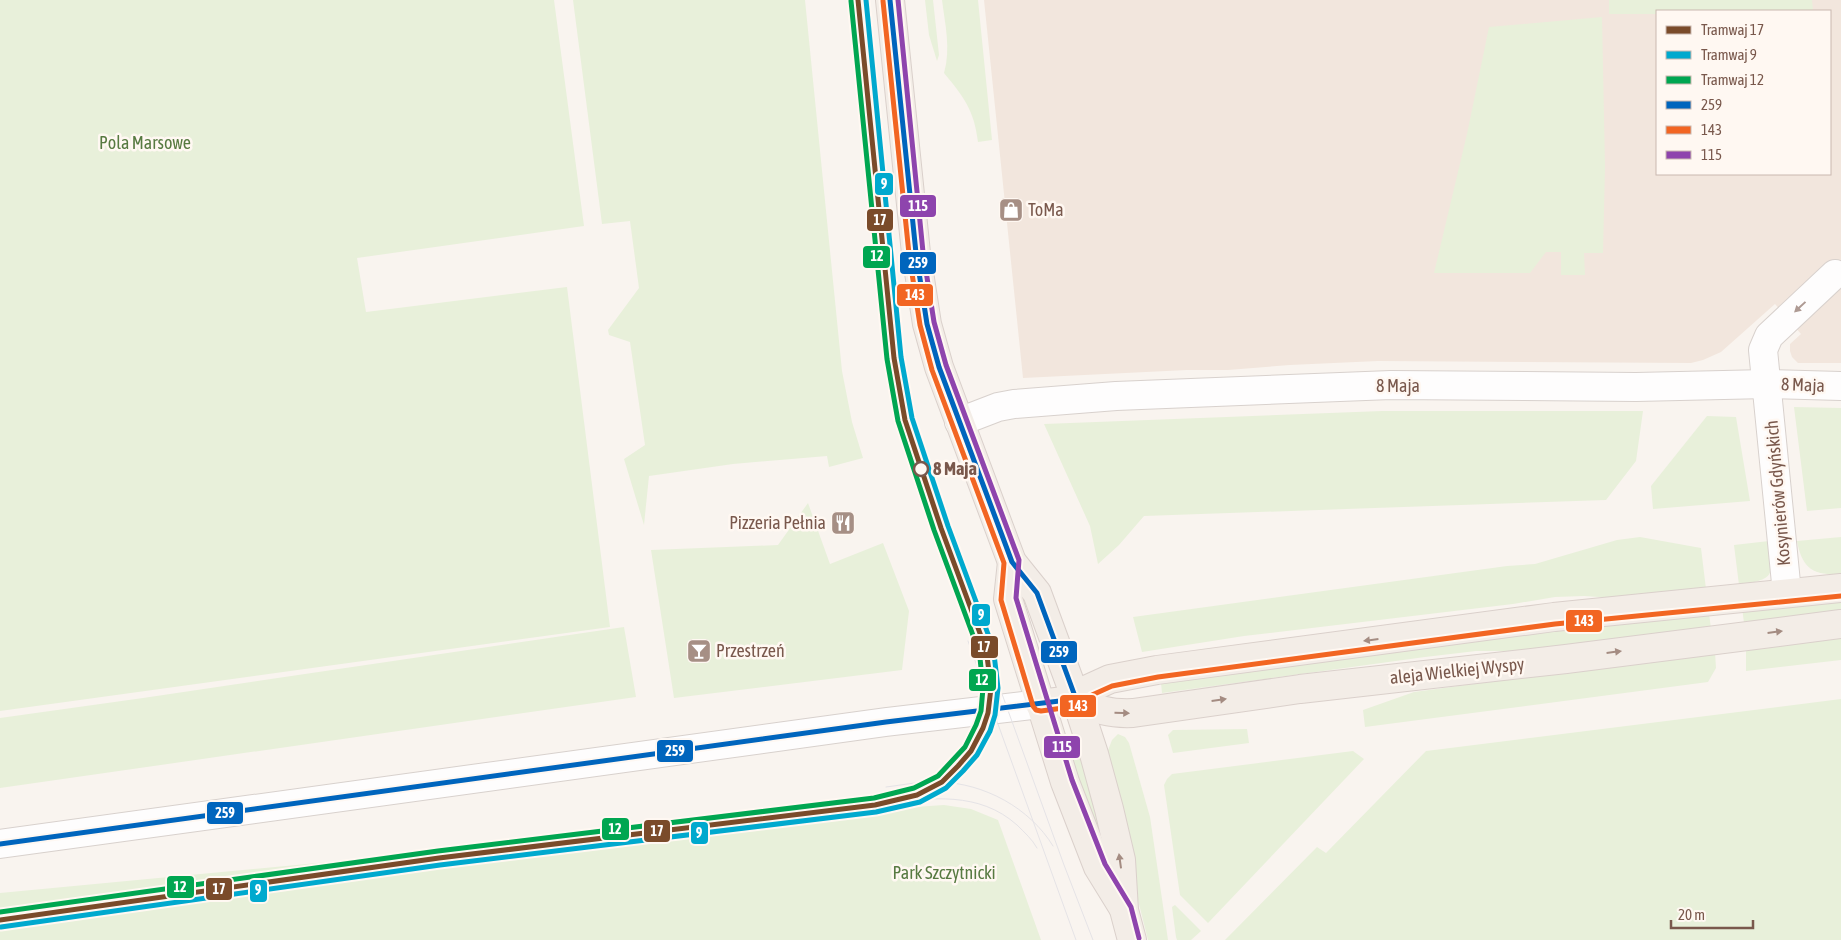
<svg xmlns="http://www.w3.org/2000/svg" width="1841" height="940" font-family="'Asap Condensed',sans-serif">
<rect width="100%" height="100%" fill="#f9f4ef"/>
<!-- residential -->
<path fill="#f2e6dd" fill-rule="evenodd" d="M984,0H1841V363H1798L1792,357L1790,351V344L1801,334L1775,304L1721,352L1703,360L1691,363L1378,361L1290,365L1228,370H1187L1023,378ZM1657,11H1830V174H1657Z"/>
<!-- green -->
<g fill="#e8f0da">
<path d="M0,0H554L584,226L357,258L366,312L567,287L610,627L0,711Z"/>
<path d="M573,0H805L842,371L852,422L863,458L829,467L827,456L733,464L649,476L644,525L624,459L645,445L630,342L609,335L608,330L639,288L630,221L602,224Z"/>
<path d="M925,0H933L939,55L937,61L929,35Z"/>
<path d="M942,0H978L992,140L978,142C974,110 964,97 944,73C951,49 945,24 942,0Z"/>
<path d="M1609,0H1812L1813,11H1657V14H1609Z"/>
<path d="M1602,17L1605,167L1603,253H1584L1585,275H1561V252H1546L1530,273H1434L1467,134L1489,27Z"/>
<path d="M1794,407L1841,408V508L1807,511Z"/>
<path d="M1382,411H1643L1636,461L1606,500L1144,516L1119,545L1098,564L1090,526L1044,424Z"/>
<path d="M1707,416L1736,417L1750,501L1653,509L1651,486Z"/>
<path d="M808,503L830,564L883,543L909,611L902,670L674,698L651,550L778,545Z"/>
<path d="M1640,537L1701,548L1706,589L1614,598L1584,596L1555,597L1513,604L1244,636L1142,652L1133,617L1507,566L1535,564L1617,540Z"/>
<path d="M1841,537V574C1813,576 1802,568 1797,541Z"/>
<path d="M1769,541C1774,576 1775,579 1739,585L1734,545Z"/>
<path d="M1841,600V612L1744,623L1742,607Z"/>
<path d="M1709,613L1711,629L1533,651H1476L1425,657L1162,693L1161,683L1491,639Z"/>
<path d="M624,627L636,697L0,788V718L143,698Z"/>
<path d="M1841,634V660L1746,671V645Z"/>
<path d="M1715,652L1716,668L1708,682L1365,727L1363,710L1414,692Z"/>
<path d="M1841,699V940H1225L1317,847L1326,853L1426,751Z"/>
<path d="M1247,729L1249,743L1173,753L1168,735L1173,730Z"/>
<path d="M1118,734L1125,737L1129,743L1150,817L1168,940H1148L1139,904L1107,753L1112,740Z"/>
<path d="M1066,739H1075L1078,741L1110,864L1064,742Z"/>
<path d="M1353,751L1364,759L1208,923L1180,895L1164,785L1167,779L1172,774Z"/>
<path d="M944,805L971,809L998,820L1041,940H0V893L900,808Z"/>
<path d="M1175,905L1201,931L1191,940H1177L1176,937L1172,907Z"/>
</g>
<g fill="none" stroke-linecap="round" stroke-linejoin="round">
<defs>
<g id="minor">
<path d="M959,422L998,407L1014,404L1116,396L1391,385L1636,387L1767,384L1841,386"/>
<path d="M1787,593L1763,350L1769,336L1835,274"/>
<path d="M0,844L886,722L1040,704"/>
</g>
<g id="major">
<path d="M890,0L916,253L927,324L939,367L1012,562L1037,593L1076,699L1094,754L1109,809L1121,860L1124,910L1132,940"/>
<path d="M1012,562L1008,599L1065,782L1098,867L1122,906"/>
<path d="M1076,699C1096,710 1110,714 1133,713L1300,689L1566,659L1841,624"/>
<path d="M1040,704L1076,699L1088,689L1110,679L1157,670L1554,617L1841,588"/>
</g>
</defs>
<!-- minor casing -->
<use href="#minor" stroke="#d8d1cd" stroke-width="30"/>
<!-- major casing -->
<use href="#major" stroke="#dad0cb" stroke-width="30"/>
<!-- minor -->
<use href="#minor" stroke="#fefdfd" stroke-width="28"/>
<!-- major -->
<use href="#major" stroke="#f3ede7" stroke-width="28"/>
<!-- tram -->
<g stroke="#e5e3e6" stroke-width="1">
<path d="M981,636L1064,865L1093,940"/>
<path d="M968,641L1076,940"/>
<path d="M886,787C903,785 921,781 939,782C984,783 1030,808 1053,846"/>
<path d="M885,803C931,798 979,791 1017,825C1025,833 1032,839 1037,848"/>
</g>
<defs>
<path id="bus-1" d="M0,844L886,722L1076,699L1037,593L1012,562L939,367L927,324L916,253L890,0"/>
<path id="bus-2" d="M883,1L909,254L920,325L932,370L1004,563L1001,600L1033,706L1036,710L1041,711L1078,706L1092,695L1112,686L1158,677L1555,624L1841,596"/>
<path id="bus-3" d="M898,0L923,252L934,322L946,365L1019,560L1016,598L1072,780L1105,864L1131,907L1139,938"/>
</defs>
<!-- bus-1 casing -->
<use href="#bus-1" stroke="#fff8f2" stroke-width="9"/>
<!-- bus-2 casing -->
<use href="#bus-2" stroke="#fff8f2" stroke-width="9"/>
<!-- bus-3 casing -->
<use href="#bus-3" stroke="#fff8f2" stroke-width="9"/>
<!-- bus-1 -->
<use href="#bus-1" stroke="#0065bd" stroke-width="5"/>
<!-- bus-2 -->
<use href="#bus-2" stroke="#f26522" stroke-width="5"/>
<!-- bus-3 -->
<use href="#bus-3" stroke="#8e44ad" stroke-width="5"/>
<defs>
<path id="tram-1" d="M0,920L439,858L875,805L917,795L942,782L958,766L971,751L983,728L988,713L991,688L987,656L981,636L941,528L905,420L894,358L858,0"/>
<path id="tram-2" d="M1,927L440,865L876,812L920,802L946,788L963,771L977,755L990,731L995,715L998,688L994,654L988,634L948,526L912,418L901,357L866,0"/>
<path id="tram-3" d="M0,912L438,851L874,798L914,788L938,776L965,747L976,725L981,711L983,688L980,658L974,638L934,530L898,421L887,359L851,1"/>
</defs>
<!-- tram-1 casing -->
<use href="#tram-1" stroke="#fff8f2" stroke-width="9"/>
<!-- tram-2 casing -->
<use href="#tram-2" stroke="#fff8f2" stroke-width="9"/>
<!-- tram-3 casing -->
<use href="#tram-3" stroke="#fff8f2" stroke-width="9"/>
<!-- tram-1 -->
<use href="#tram-1" stroke="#7a4b2a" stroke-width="5"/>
<!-- tram-2 -->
<use href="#tram-2" stroke="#00a9ce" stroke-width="5"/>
<!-- tram-3 -->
<use href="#tram-3" stroke="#00a651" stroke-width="5"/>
</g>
<!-- one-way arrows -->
<defs><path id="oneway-solid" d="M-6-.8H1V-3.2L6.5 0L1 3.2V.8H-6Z" transform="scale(1.25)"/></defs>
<use fill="#ae9a93" href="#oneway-solid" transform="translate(1800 307) rotate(137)"/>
<g fill="#a48c82">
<use href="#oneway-solid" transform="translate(1775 632) rotate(-7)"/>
<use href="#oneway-solid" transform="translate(1371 640) rotate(173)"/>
<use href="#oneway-solid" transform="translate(1614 652) rotate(-7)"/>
<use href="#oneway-solid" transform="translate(1219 700) rotate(-8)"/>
<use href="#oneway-solid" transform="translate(1122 713) rotate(1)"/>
<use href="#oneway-solid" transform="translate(1120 861) rotate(-98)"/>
</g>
<!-- icons -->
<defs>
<symbol id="shop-square" viewBox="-11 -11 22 22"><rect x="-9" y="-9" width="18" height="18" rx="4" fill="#a68f85" stroke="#fff8f2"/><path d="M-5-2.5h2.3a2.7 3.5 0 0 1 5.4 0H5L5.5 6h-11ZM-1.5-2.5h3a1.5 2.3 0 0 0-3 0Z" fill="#fff"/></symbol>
<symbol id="restaurant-square" viewBox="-11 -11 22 22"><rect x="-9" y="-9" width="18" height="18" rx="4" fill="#a68f85" stroke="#fff8f2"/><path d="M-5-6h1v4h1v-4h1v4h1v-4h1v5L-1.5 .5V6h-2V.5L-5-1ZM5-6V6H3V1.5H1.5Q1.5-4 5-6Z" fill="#fff"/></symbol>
<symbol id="bar-square" viewBox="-11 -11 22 22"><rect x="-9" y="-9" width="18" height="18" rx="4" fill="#a68f85" stroke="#fff8f2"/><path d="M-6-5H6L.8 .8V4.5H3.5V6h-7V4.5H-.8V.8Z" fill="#fff"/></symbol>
</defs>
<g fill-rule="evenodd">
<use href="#shop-square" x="997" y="196" width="28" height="28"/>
<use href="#restaurant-square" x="829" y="509" width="28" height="28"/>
<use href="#bar-square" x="685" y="637" width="28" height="28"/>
</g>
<!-- markers -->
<circle fill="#fff8f2" stroke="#79584c" stroke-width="2.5" cx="921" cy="469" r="7"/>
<g text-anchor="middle" stroke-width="5" stroke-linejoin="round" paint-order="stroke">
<!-- park labels -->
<g font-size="18" fill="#577a41" stroke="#fff8f2">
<text x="145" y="149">Pola Marsowe</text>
<text x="944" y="879">Park Szczytnicki</text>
</g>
<!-- poi labels -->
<g font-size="18" fill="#79584c" stroke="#fff8f2" text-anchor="start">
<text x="1028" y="216">ToMa</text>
<text x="826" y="529" text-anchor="end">Pizzeria Pełnia</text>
<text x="716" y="657">Przestrzeń</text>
</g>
<!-- street labels -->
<g font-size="18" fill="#79584c" stroke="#fff8f2">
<text transform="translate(1803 385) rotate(2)" y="6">8 Maja</text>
<text x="1398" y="392">8 Maja</text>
<text transform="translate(1778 493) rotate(-95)" y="6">Kosynierów Gdyńskich</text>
<text transform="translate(1457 671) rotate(-6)" y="6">aleja Wielkiej Wyspy</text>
</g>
<!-- stop labels -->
<g font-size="18" font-weight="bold" fill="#79584c" stroke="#fff8f2" text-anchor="start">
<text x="933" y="475">8 Maja</text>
</g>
</g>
<g stroke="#fff8f2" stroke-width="2">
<rect x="874" y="172" width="20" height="24" rx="5" fill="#00a9ce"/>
<rect x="899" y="194" width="38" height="24" rx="5" fill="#8e44ad"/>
<rect x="866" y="208" width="28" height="24" rx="5" fill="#7a4b2a"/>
<rect x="862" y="245" width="29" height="24" rx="5" fill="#00a651"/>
<rect x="899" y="251" width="38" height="24" rx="5" fill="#0065bd"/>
<rect x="896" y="283" width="38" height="24" rx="5" fill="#f26522"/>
<rect x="971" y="603" width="20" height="24" rx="5" fill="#00a9ce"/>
<rect x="1565" y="609" width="38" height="24" rx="5" fill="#f26522"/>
<rect x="970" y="635" width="29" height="24" rx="5" fill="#7a4b2a"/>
<rect x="1040" y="640" width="38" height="24" rx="5" fill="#0065bd"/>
<rect x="968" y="668" width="29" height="24" rx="5" fill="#00a651"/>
<rect x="1059" y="694" width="38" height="24" rx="5" fill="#f26522"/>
<rect x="1043" y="735" width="38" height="24" rx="5" fill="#8e44ad"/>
<rect x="656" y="739" width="38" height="24" rx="5" fill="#0065bd"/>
<rect x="206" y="801" width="38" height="24" rx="5" fill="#0065bd"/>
<rect x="601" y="817" width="29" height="24" rx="5" fill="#00a651"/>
<rect x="643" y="819" width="28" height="24" rx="5" fill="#7a4b2a"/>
<rect x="690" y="821" width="19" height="24" rx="5" fill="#00a9ce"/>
<rect x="166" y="875" width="29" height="24" rx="5" fill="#00a651"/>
<rect x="205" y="877" width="28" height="24" rx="5" fill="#7a4b2a"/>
<rect x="249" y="879" width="19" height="24" rx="5" fill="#00a9ce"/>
</g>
<g font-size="14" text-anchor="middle" font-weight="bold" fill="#fff">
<text x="884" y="189">9</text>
<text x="918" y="211">115</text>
<text x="880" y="225">17</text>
<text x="877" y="261">12</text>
<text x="918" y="268">259</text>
<text x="915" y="300">143</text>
<text x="981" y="620">9</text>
<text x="1584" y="626">143</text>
<text x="984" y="652">17</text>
<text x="1059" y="657">259</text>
<text x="982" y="685">12</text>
<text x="1078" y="711">143</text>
<text x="1062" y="752">115</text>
<text x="675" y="756">259</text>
<text x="225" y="818">259</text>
<text x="615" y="834">12</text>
<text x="657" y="836">17</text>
<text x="699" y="838">9</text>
<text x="180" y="892">12</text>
<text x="219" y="894">17</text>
<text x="258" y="895">9</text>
</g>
<!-- legend -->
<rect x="1656" y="10" width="175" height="165" fill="#fff8f2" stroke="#c9b8b0"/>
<rect x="1666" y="26" width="25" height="8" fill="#7a4b2a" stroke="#c9b8b0"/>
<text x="1701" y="35" font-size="15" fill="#79584c">Tramwaj 17</text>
<rect x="1666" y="51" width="25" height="8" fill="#00a9ce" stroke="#c9b8b0"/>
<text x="1701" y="60" font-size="15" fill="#79584c">Tramwaj 9</text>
<rect x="1666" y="76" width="25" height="8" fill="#00a651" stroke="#c9b8b0"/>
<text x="1701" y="85" font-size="15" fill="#79584c">Tramwaj 12</text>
<rect x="1666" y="101" width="25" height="8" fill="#0065bd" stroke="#c9b8b0"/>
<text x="1701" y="110" font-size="15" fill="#79584c">259</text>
<rect x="1666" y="126" width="25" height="8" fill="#f26522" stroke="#c9b8b0"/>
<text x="1701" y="135" font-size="15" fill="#79584c">143</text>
<rect x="1666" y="151" width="25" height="8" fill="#8e44ad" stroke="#c9b8b0"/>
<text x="1701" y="160" font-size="15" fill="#79584c">115</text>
<!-- scale -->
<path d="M1671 920v8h82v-8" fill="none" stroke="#79584c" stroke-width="2.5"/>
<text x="1678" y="920" font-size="15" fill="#79584c" stroke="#fff8f2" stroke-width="4" paint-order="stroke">20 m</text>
</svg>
